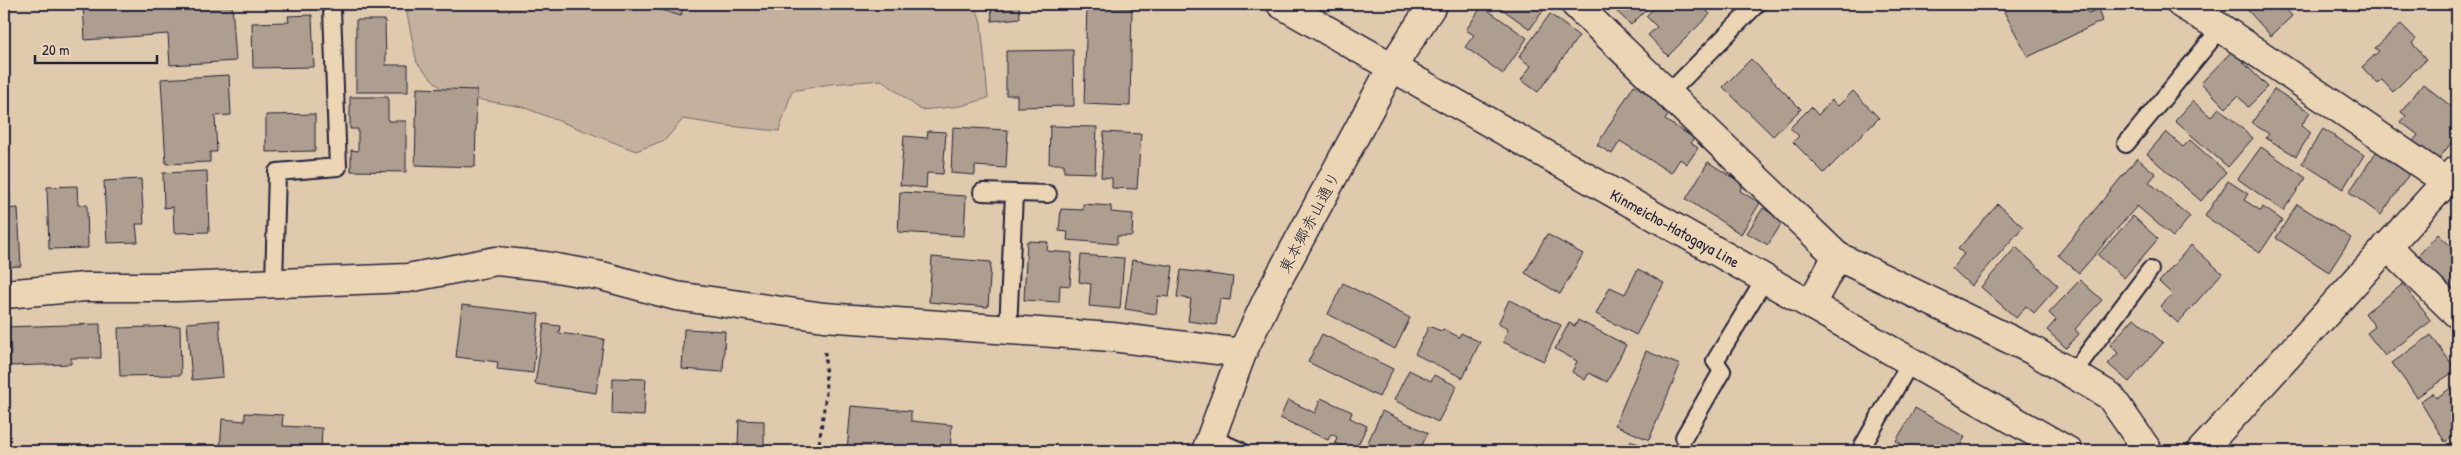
<svg xmlns="http://www.w3.org/2000/svg" width="2461" height="455" font-family="'Patrick Hand','Klee One',sans-serif">
<rect width="100%" height="100%" fill="#e0caae"/>
<filter id="ink" filterUnits="userSpaceOnUse"><feTurbulence type="fractalNoise" baseFrequency=".02" numOctaves="2"/><feDisplacementMap in="SourceGraphic" scale="10" xChannelSelector="R" yChannelSelector="G"/><feConvolveMatrix kernelMatrix="1 2 1 2 8 2 1 2 1" color-interpolation-filters="sRGB"/></filter>
<g filter="url(#ink)">
<!-- green -->
<path fill="#c4b19d" stroke="#736a6c" d="M405,4H975L981,22L988,98L961,106L921,110L882,80L830,84L792,91L779,131L728,126L683,119L665,140L636,151L523,107L446,94L417,63Z"/>
<!-- building -->
<g fill="#ae9e90" stroke="#22223b">
<path d="M83,4H232L236,61L170,65L168,34L85,40Z"/>
<path d="M641,4H684L681,16Z"/>
<path d="M991,4H1019L1020,18L992,21Z"/>
<path d="M1495,4H1548L1530,29Z"/>
<path d="M1609,4H1652L1631,25Z"/>
<path d="M1658,4H1700L1710,14L1668,56L1648,35L1657,27L1646,16Z"/>
<path d="M2000,4H2083L2088,13L2098,9L2102,21L2028,57Z"/>
<path d="M2244,4H2282L2292,16L2271,36L2243,5Z"/>
<path d="M1087,6L1132,8L1130,106L1084,104Z"/>
<path d="M1482,6L1527,38L1503,74L1465,47L1474,35L1466,30Z"/>
<path d="M1550,14L1579,36L1538,92L1521,80L1531,66L1519,57Z"/>
<path d="M312,15L314,67L253,68L252,23L289,22L288,16Z"/>
<path d="M356,20H385L386,65H408V92H356Z"/>
<path d="M2401,24L2416,39L2412,43L2426,59L2393,92L2382,80L2378,84L2362,67L2379,51L2375,48Z"/>
<path d="M1073,50L1074,106L1017,107V95H1006V51Z"/>
<path d="M2232,51L2268,87L2248,107L2238,96L2226,108L2201,83Z"/>
<path d="M1751,59L1801,109L1773,136L1723,87Z"/>
<path d="M229,75L231,115L215,116L217,152H210V162L166,164L161,79Z"/>
<path d="M2423,84L2457,111V147L2451,143L2438,160L2413,141L2418,135L2401,122L2406,116L2401,112Z"/>
<path d="M1634,85L1664,105L1662,110L1669,114L1665,120L1694,138L1691,143L1698,148L1687,164L1680,159L1671,173L1620,141L1612,154L1597,145Z"/>
<path d="M417,88L477,90L475,167L415,165Z"/>
<path d="M2274,89L2310,112L2301,126L2311,133L2296,156L2266,138L2269,134L2252,123Z"/>
<path d="M1853,91L1879,118L1824,173L1793,142L1799,136L1790,128L1811,107L1818,115L1832,100L1838,106Z"/>
<path d="M350,97H388V121H406V172L351,171V150L358,151V129H350Z"/>
<path d="M2193,101L2211,117L2219,108L2253,138L2228,167L2175,121Z"/>
<path d="M4,109H7L9,137H4Z"/>
<path d="M315,114V151L266,152V115Z"/>
<path d="M1050,126L1097,127L1095,173L1064,172V164H1049Z"/>
<path d="M953,127L1008,130L1006,168L975,166V175L951,173Z"/>
<path d="M2323,129L2364,155L2343,189L2302,163Z"/>
<path d="M928,131L946,132L943,174L927,173L926,188L900,185L904,136L927,138Z"/>
<path d="M1104,132L1141,134L1137,189L1112,188V178L1101,177Z"/>
<path d="M2166,132L2183,147L2190,140L2226,172L2201,201L2147,154Z"/>
<path d="M2381,145L2414,167L2381,215L2349,192Z"/>
<path d="M2261,147L2306,178L2283,211L2238,179Z"/>
<path d="M8,150L10,203H4V151Z"/>
<path d="M2137,158L2156,174L2149,182L2190,217L2173,237L2137,206L2079,273L2058,255Z"/>
<path d="M1708,162L1743,184L1740,191L1760,203L1741,234L1686,199Z"/>
<path d="M207,171L209,232L174,233L173,207L164,208L163,173Z"/>
<path d="M141,179L144,224H136L138,242L107,243L104,181Z"/>
<path d="M2228,181L2248,194L2244,200L2261,211L2263,207L2282,220L2260,253L2205,216Z"/>
<path d="M77,186L78,205H87L88,248L49,249L47,187Z"/>
<path d="M900,192L966,196L964,236L898,232Z"/>
<path d="M1083,204L1111,206V212L1133,214L1132,236H1117V244L1067,240L1068,232L1059,231L1061,209L1083,210Z"/>
<path d="M1998,204L2023,227L1971,286L1952,268L1964,254L1958,249Z"/>
<path d="M2297,204L2351,238L2329,272L2276,238Z"/>
<path d="M18,208L21,266L4,267V209Z"/>
<path d="M1763,208L1783,221L1768,245L1747,233Z"/>
<path d="M2133,216L2158,239L2124,278L2098,255Z"/>
<path d="M1547,234L1583,254L1560,294L1525,273Z"/>
<path d="M2438,234L2457,252V283L2452,289L2417,257Z"/>
<path d="M1027,241L1048,242L1047,251L1072,253L1070,286L1060,285L1059,302L1024,300Z"/>
<path d="M2191,245L2222,273L2178,323L2160,307L2172,294L2159,282Z"/>
<path d="M2016,247L2058,286L2034,313L2026,306L2016,318L1981,287Z"/>
<path d="M1081,255L1124,258L1120,309L1089,306L1091,284L1079,282Z"/>
<path d="M932,257L991,262L988,307L929,302Z"/>
<path d="M1132,260L1173,266L1169,297L1158,296L1156,314L1125,309Z"/>
<path d="M1638,269L1664,283L1636,335L1596,314L1610,287L1625,294Z"/>
<path d="M1181,270L1233,277L1230,300L1220,299L1216,325L1188,321L1191,299L1177,297Z"/>
<path d="M2080,280L2102,300L2075,329L2079,334L2066,348L2047,330L2056,320L2049,313Z"/>
<path d="M1343,283L1410,318L1395,349L1328,314Z"/>
<path d="M2403,284L2431,321L2385,356L2367,333L2375,327L2365,313Z"/>
<path d="M1509,300L1561,325L1544,361L1503,342L1508,329L1498,324Z"/>
<path d="M462,305L539,314L533,373L497,369L498,362L456,357Z"/>
<path d="M2134,318L2163,343L2129,382L2108,364L2118,353L2110,345Z"/>
<path d="M219,320L223,377L192,380L187,323Z"/>
<path d="M1578,320L1626,345L1607,382L1589,373L1585,380L1572,372L1577,361L1555,349L1569,323L1575,326Z"/>
<path d="M100,324L101,358H71V364L10,366V349L4,350V327Z"/>
<path d="M544,324L560,326L559,333L604,339L596,393L535,384Z"/>
<path d="M180,326L181,375L120,376L118,328Z"/>
<path d="M1429,326L1441,331L1443,329L1459,337L1461,333L1480,342L1463,378L1415,354Z"/>
<path d="M684,329L725,331L723,372L682,369Z"/>
<path d="M1322,334L1393,369L1379,397L1308,362Z"/>
<path d="M2431,335L2456,370L2417,397L2392,363Z"/>
<path d="M1646,351L1680,365L1649,440L1615,425Z"/>
<path d="M1409,370L1431,381L1434,375L1457,386L1438,422L1394,400Z"/>
<path d="M613,378L646,379L644,416L612,414Z"/>
<path d="M2457,384V434L2445,442L2420,401L2433,393L2436,398Z"/>
<path d="M1321,398L1352,412L1350,418L1367,426L1355,451L1335,443L1337,437L1331,434L1328,440L1280,418L1288,400L1315,413Z"/>
<path d="M851,406L911,411V421L952,425L950,451L847,450Z"/>
<path d="M1915,408L1965,437L1957,451H1914L1896,441Z"/>
<path d="M1382,411L1428,433L1419,451H1364Z"/>
<path d="M245,413L283,415L282,426L322,428L321,451H220L222,419L245,421Z"/>
<path d="M739,420L764,421V448L738,447Z"/>
<path d="M1631,441L1656,451H1627Z"/>
<path d="M642,444L710,451H641Z"/>
<path d="M2436,445L2440,451H2428Z"/>
</g>
<g fill="none" stroke-linecap="round" stroke-linejoin="round">
<defs>
<g id="service">
<path d="M1668,94L1757,4"/>
<path d="M2126,144L2221,28"/>
<path d="M982,192L1048,194"/>
<path d="M274,283L277,172L338,167L332,10"/>
<path d="M1008,330L1014,194"/>
<path d="M2072,374L2150,270"/>
<path d="M1684,437L1722,371L1715,361L1765,279"/>
<path d="M1211,438L1241,451"/>
<path d="M1860,451L1910,363"/>
</g>
<g id="minor">
<path d="M1575,4L1837,256"/>
<path d="M2181,4L2221,28L2447,182"/>
<path d="M2387,246L2457,314"/>
<path d="M4,294L85,287H177L408,278L496,261L545,266L602,276L676,296L824,317L1112,337L1242,353"/>
<path d="M1811,304L1837,256L2032,350L2110,396L2148,451"/>
<path d="M2201,451L2457,170"/>
</g>
<path id="tertiary" d="M1206,451L1242,353L1268,298L1392,67L1433,4"/>
<path id="secondary" d="M1281,4L2068,451"/>
</defs>
<!-- service casing -->
<use href="#service" stroke="#22223b" stroke-width="20"/>
<!-- minor casing -->
<use href="#minor" stroke="#22223b" stroke-width="31"/>
<!-- tertiary casing -->
<use href="#tertiary" stroke="#22223b" stroke-width="31"/>
<!-- secondary casing -->
<use href="#secondary" stroke="#22223b" stroke-width="31"/>
<!-- path -->
<path stroke="#22223b" stroke-width="3" stroke-dasharray="4 4" stroke-linecap="butt" d="M818,451L826,394L825,352"/>
<!-- service -->
<use href="#service" stroke="#ecd5b5" stroke-width="16"/>
<!-- minor -->
<use href="#minor" stroke="#ecd5b5" stroke-width="28"/>
<!-- tertiary -->
<use href="#tertiary" stroke="#ecd5b5" stroke-width="28"/>
<!-- secondary -->
<use href="#secondary" stroke="#ecd5b5" stroke-width="28"/>
</g>
</g>
<g text-anchor="middle" stroke-width="5" stroke-linejoin="round" paint-order="stroke">
<!-- street labels -->
<g font-size="16" fill="#22223b" stroke="#ecd5b5">
<text transform="translate(1309 222) rotate(-62)" y="6">東本郷赤山通り</text>
<text transform="translate(1675 228) rotate(29)" y="6">Kinmeicho-Hatogaya Line</text>
</g>
</g>
<!-- margin -->
<rect width="2461" height="455" fill="none" stroke="#ecd5b5" stroke-width="20"/>
<rect x="10" y="10" width="2441" height="435" fill="none" stroke="#22223b" stroke-width="2" filter="url(#ink)"/>
<!-- scale -->
<path d="M35 55v8h122v-8" fill="none" stroke="#22223b" stroke-width="2.5"/>
<text x="42" y="55" font-size="15" fill="#22223b" stroke="#ecd5b5" stroke-width="4" paint-order="stroke">20 m</text>
</svg>
